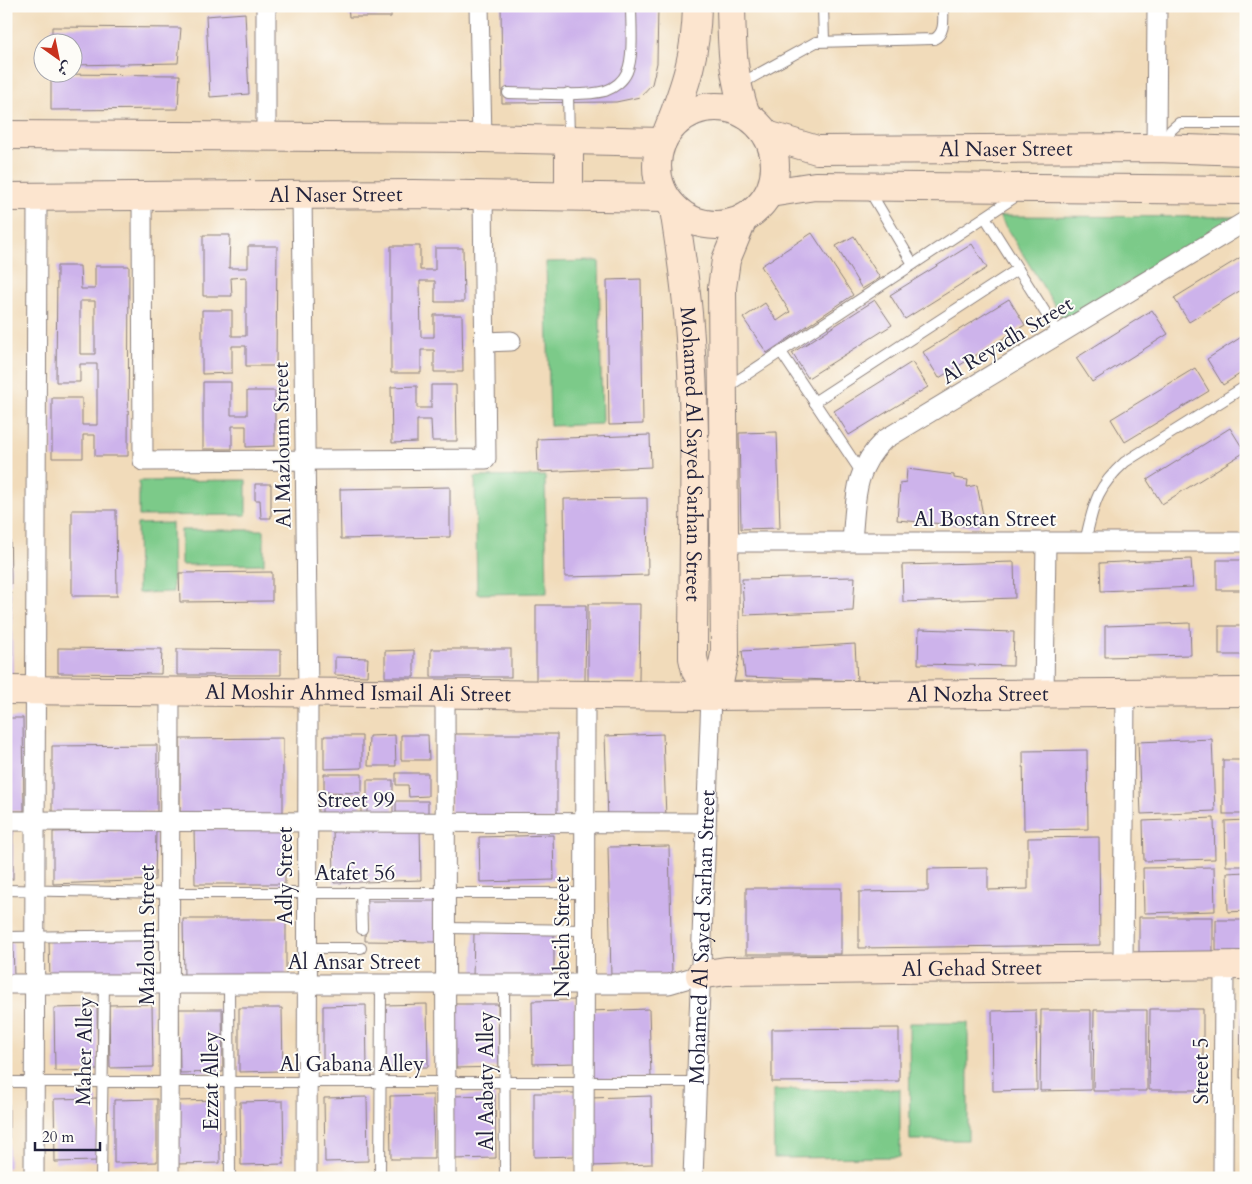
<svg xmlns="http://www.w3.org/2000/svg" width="1252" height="1184" font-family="Cardo,Amiri,serif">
<rect width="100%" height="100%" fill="#fdfcf7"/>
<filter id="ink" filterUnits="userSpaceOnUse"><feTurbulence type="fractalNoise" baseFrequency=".02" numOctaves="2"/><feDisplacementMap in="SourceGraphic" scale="10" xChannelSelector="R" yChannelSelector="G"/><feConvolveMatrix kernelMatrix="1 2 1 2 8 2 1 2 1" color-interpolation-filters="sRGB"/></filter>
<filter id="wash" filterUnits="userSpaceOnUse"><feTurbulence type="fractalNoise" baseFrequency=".0096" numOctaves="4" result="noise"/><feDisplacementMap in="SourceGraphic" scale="20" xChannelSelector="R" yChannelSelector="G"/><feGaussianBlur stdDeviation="1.12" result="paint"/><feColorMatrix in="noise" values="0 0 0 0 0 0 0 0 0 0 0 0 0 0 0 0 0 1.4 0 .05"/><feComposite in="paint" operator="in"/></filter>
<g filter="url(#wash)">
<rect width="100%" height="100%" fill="#f1dbba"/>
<!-- green -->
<g fill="#7cca89" stroke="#4f7662">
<path d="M999,216L1235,217L1065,322Z"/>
<path d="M599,261L602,424L550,426L546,262Z"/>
<path d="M545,476L547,593L477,594L475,477Z"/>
<path d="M246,480V515L139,516V481Z"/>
<path d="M172,523L173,592L138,593L137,524Z"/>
<path d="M181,530H264V564L181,565Z"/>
<path d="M909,1023H968V1140H910Z"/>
<path d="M900,1089V1157L774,1158L773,1090Z"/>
</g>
<g id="blocks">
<!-- building -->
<g fill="#cdb3eb" fill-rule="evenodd">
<path d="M348,6H391V17H349Z"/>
<path d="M501,6H658L657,63L652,84L640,97L616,102L502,103Z"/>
<path d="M245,13L249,94L210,97L206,16Z"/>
<path d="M52,27L181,28L178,63L72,65V42H52Z"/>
<path d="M51,74L180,75L178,109L51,110Z"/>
<path d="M812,233L853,295L767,353L743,318L765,303L777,321L790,312L761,266Z"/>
<path d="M203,235H230L229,268H248V246H277L276,366H246V346H232V373L202,374V310H232V336H246V277L231,278L232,296H203Z"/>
<path d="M854,236L880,278L862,289L836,246Z"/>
<path d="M972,244L987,268L905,319L890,295Z"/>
<path d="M391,246H420V270H435V248H463L464,302H435V281H420L421,337H434V315H462L463,372H434V350H421V373H391Z"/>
<path d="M1246,254V287L1189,322L1174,298Z"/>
<path d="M57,266H80L81,289H95V266H129L128,456H95V435H83V458H52V398H82V425H97V364H80V382H56ZM80,301H95V354H80Z"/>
<path d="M641,279L643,424L609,425L607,280Z"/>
<path d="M1009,299L1025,325L939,378L923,352Z"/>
<path d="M875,300L892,325L808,378L792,353Z"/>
<path d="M1152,310L1168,334L1092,382L1076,358Z"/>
<path d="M1246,334V370L1223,385L1207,359Z"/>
<path d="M912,362L928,387L849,435L834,411Z"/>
<path d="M1195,368L1209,391L1125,442L1111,419Z"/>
<path d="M203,382H231V415H247V391H275V446L246,447V426H232V449H203Z"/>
<path d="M431,385H456L457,441H432L431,420H417V442L392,443L391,387L417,386V408H431Z"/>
<path d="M1230,428L1245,452L1162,504L1147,480Z"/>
<path d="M777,432L780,528L741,529L739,433Z"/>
<path d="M650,435L651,467L538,472L537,439Z"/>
<path d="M6,457H9L11,584H6Z"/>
<path d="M907,469L954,475V478L968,480L967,487L977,485L983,515L978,527L897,520L900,483L906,482Z"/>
<path d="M255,484H271V518H261L260,500H255Z"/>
<path d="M450,487V537L341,539L340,489Z"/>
<path d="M647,498L648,575L565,577L564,499Z"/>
<path d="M72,510H116L117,596H72Z"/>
<path d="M1191,559L1193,587L1101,591L1100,563Z"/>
<rect x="1217" y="560" width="29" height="30"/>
<path d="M1014,562L1015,598L903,602L902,565Z"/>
<path d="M272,572V601L180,602L179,573Z"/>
<path d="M855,577L853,611L744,615L742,579Z"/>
<path d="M6,592H11L13,675H6Z"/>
<path d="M588,604H640L639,681H588Z"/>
<path d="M536,605H586L585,681H536Z"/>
<path d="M1190,623L1191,655L1105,657V626Z"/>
<rect x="1219" y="626" width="27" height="29"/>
<path d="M919,629L1014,632L1013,666L918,664Z"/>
<path d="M855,644L857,681L745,677L742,651Z"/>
<path d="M58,648L162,649L161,674L58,673Z"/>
<path d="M177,649L281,650V675H177Z"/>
<rect x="431" y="649" width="80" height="28"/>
<path d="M414,650V677H385V651Z"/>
<path d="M335,657L368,658L367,676L335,675Z"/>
<path d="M6,718H23L24,811H6Z"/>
<path d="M451,734H557V820L451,819Z"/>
<path d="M663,734L666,818L608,820L605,736Z"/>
<path d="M395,735L396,766H368L369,736Z"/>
<path d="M401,735H428L429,760H401Z"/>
<path d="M324,736H362V768L324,769Z"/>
<path d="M283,738V817L180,818V739Z"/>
<path d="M1212,739L1215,811L1141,814L1138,742Z"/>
<path d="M157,745V812H52V746Z"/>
<path d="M1087,750L1088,829L1024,830L1023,751Z"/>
<rect x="1223" y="760" width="23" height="54"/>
<path d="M396,773H428V796L409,797L408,785H396Z"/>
<path d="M324,774H362V793L324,792Z"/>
<rect x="367" y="780" width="26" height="36"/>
<path d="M322,799H361V818L322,817Z"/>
<path d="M396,801H428V818L396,819Z"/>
<path d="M1214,818L1215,859L1144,861L1143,821Z"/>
<path d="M1246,820V866H1226L1225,821Z"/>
<path d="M420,825L421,880L334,883L333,826Z"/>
<path d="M285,827V884H195L194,829Z"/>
<rect x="6" y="828" width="7" height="51"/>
<path d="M156,830L155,880L53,884V832Z"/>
<path d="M553,835L554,880L480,882L479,837Z"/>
<path d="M1099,837L1100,945L859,948V892L928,891V869L988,868V890L1028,889V838Z"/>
<path d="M669,846L672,975L611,977L608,847Z"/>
<path d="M1214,867L1215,911L1144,913L1143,868Z"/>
<path d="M1246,872V911L1228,912L1227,873Z"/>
<rect x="746" y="888" width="95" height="66"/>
<path d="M366,901H439L437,942L365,941Z"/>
<path d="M1139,917H1213V960L1139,961Z"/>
<path d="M183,919H286V976L184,978Z"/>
<rect x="1216" y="920" width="30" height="39"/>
<path d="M474,932L554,933V979L473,978Z"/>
<path d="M152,938L153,979L50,982L49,940Z"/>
<path d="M6,943H13L14,977L6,978Z"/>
<path d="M575,1000L576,1063L533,1064L532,1001Z"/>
<path d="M152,1004L153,1067L110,1068L109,1005Z"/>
<path d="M427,1004L428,1067L385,1068L384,1005Z"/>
<path d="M455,1004H498L499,1067L456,1068Z"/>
<path d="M366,1005L367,1068L323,1069V1006Z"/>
<path d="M97,1007L98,1070L55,1071L54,1008Z"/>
<path d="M239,1008H282L283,1071L239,1072Z"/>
<path d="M179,1009H222L223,1072L180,1073Z"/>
<path d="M649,1009L651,1078L592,1080L589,1011Z"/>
<path d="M1150,1009H1203V1090H1149Z"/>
<path d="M1241,1009H1246V1078H1240Z"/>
<path d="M1036,1010L1037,1090L993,1091L992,1011Z"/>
<path d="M1041,1010H1091V1090L1040,1091Z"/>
<path d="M1094,1010H1147V1091H1093Z"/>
<path d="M6,1011H8L9,1075H6Z"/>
<path d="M899,1028V1081L772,1082V1029Z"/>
<path d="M534,1093H576L577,1156L534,1157Z"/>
<path d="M433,1095L434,1159H391L390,1096Z"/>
<path d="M495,1095L496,1158L453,1159L452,1096Z"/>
<path d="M651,1096L652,1164L592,1166L590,1098Z"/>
<path d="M367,1097L368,1161L325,1162L324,1098Z"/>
<path d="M97,1098L98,1161L55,1162L54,1099Z"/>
<path d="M157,1099V1162L114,1163V1100Z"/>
<path d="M219,1100L220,1163L177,1164L176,1101Z"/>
<path d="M283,1101L284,1164L241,1165L240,1102Z"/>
<path d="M9,1104V1168H6V1105Z"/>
</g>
</g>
</g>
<g filter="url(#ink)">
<use href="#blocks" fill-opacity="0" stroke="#8a7e7a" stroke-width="1"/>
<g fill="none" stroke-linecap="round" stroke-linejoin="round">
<defs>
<g id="lane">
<path d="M823,6L824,41"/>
<path d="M740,84L816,42L934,39C946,33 943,18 943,6"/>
<path d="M508,93C533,93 582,97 605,91C614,88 623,81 627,72C634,56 631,24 631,6"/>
<path d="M568,93L569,140"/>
<path d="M1162,146L1171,130L1179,123H1246"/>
<path d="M869,190L913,264"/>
<path d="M985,217L1059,334"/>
<path d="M781,352L861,472"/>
<path d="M726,388L1018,195"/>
<path d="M814,402L1018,269"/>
<path d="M1085,542C1094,504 1095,489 1125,462L1246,386"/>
<path d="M6,890L170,893H584"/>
<path d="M361,892L362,929"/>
<path d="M446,928L584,930"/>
<path d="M6,937L170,935"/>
<path d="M308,948H361"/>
<path d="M229,984L230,1178"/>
<path d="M504,985L505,1178"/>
<path d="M6,1082H697"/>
<path d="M101,1178L104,984"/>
<path d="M380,1178L381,985"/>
</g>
<g id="street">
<path d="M479,6L482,138"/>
<path d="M266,137V6"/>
<path d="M1156,148L1157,6"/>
<path d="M302,195L308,694L307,1178"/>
<path d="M142,197L143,461L486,459L483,195"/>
<path d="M484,342L511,341"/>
<path d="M852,541C856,501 853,470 884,440L1246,221"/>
<path d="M725,542H1246"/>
<path d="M1044,694L1046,542"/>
<path d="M445,695L446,1178"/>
<path d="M6,821L706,823"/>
<path d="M1123,965L1125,693"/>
<path d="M6,984H669L700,975"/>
<path d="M34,1178L37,198"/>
<path d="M169,1178L170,692"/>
<path d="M584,1178L585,695"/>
<path id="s1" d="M693,1178L711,696"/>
<path d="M1223,1178L1224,965"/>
</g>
<g id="secondary">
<path d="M731,6C732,48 732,74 746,115"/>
<circle cx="716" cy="166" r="59"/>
<path d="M668,130C686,85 696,55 697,6"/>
<path d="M6,135L482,138L662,142"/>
<path id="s2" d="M767,135L817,150L1156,148L1246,151"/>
<path d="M770,193L815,186L1246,190"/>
<path d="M569,196V140"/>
<path id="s3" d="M6,197L413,194L665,198"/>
<path id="s4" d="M674,209C680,247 686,286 689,325C698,435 693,548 693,658L696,671L711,696"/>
<path id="s5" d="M6,690L711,696L1246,692"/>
<path d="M711,696L720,678L725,654L722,288L726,260L743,219"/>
<path id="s6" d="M700,975L726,971L1246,965"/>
</g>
</defs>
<!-- lane casing -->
<use href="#lane" stroke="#8a7e7a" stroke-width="12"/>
<!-- street casing -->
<use href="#street" stroke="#8a7e7a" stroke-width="21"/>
<!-- secondary casing -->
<use href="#secondary" stroke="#8a7e7a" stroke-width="30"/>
<!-- lane -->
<use href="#lane" stroke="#fff" stroke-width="10"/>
<!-- street -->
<use href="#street" stroke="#fff" stroke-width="19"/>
<!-- secondary -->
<use href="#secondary" stroke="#fce5cf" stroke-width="28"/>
</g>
</g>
<g text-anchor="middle" stroke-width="4" stroke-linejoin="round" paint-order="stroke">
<!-- street labels -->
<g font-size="21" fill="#22223b" stroke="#fdfcf7">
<text dy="7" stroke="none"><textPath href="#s2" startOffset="241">Al Naser Street</textPath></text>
<text dy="7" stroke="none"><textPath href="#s3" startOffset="330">Al Naser Street</textPath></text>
<text transform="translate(1007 340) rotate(-31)" y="7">Al Reyadh Street</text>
<text transform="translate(282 445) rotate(-91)" y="7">Al Mazloum Street</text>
<text dy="7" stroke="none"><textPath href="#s4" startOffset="246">Mohamed Al Sayed Sarhan Street</textPath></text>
<text x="985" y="526">Al Bostan Street</text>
<text dy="7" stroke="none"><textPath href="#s5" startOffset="352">Al Moshir Ahmed Ismail Ali Street</textPath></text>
<text dy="7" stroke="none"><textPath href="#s5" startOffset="972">Al Nozha Street</textPath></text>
<text x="356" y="807">Street 99</text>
<text x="355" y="880">Atafet 56</text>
<text transform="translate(285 876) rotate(-90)" y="7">Adly Street</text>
<text transform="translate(147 935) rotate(-90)" y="7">Mazloum Street</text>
<text transform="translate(562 937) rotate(-90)" y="7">Nabeih Street</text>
<text dy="7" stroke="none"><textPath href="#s1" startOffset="241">Mohamed Al Sayed Sarhan Street</textPath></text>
<text x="354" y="969">Al Ansar Street</text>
<text dy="7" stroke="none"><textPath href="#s6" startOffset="272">Al Gehad Street</textPath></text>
<text transform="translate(84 1051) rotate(-89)" y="7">Maher Alley</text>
<text x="352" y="1071">Al Gabana Alley</text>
<text transform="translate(1201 1071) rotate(-90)" y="7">Street 5</text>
<text transform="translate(211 1081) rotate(-90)" y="7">Ezzat Alley</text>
<text transform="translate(486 1081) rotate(-90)" y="7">Al Aabaty Alley</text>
</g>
</g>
<!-- margin -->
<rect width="1252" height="1184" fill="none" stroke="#fdfcf7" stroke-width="25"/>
<!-- north arrow -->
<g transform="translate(58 58) rotate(147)"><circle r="24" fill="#fdfcf7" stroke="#a5a5ac"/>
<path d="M0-4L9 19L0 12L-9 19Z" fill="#c8321e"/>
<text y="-8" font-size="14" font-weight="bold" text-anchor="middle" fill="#22223b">ش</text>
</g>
<!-- scale -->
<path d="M35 1142v8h65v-8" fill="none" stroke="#22223b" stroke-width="2.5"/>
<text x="42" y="1142" font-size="15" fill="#22223b" stroke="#fdfcf7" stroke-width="4" paint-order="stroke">20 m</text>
</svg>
